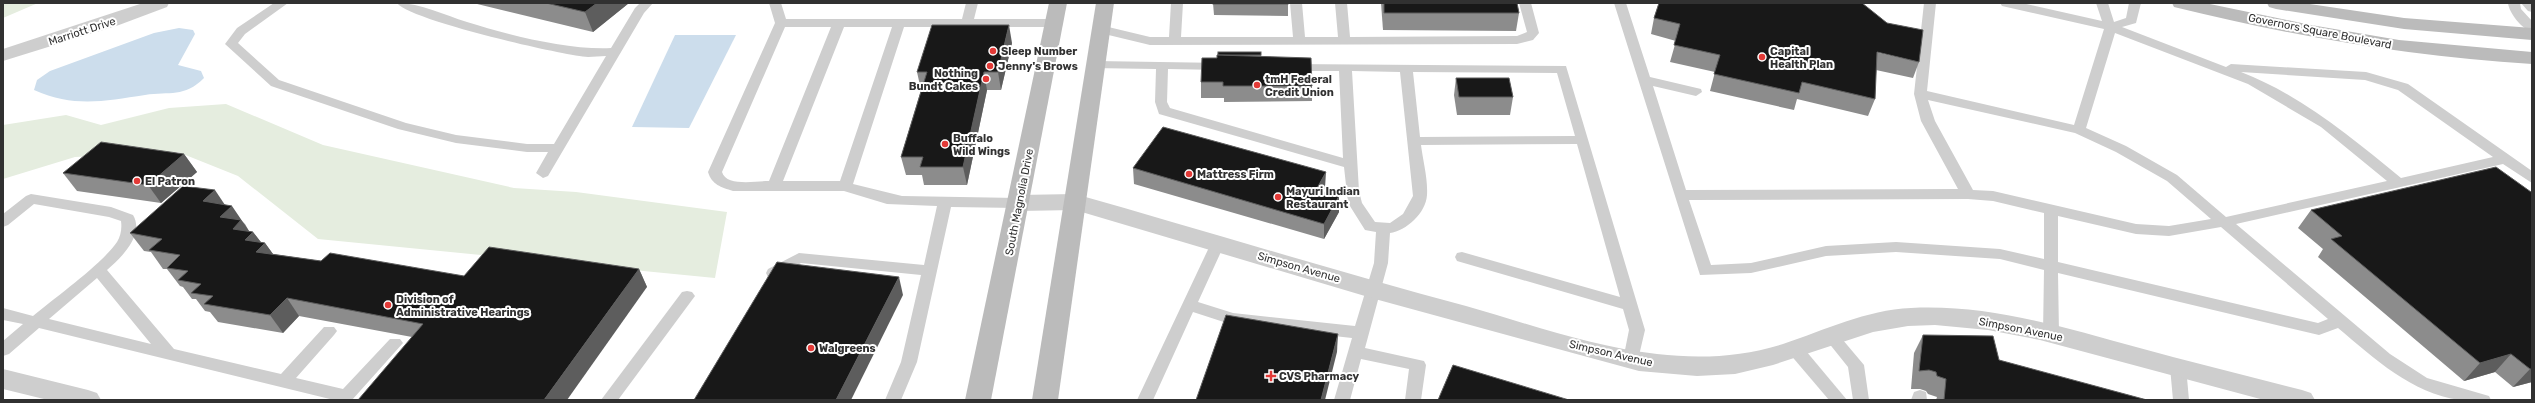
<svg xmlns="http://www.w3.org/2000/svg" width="2535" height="403" font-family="Rubik,sans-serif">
<rect width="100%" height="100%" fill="#fff"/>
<!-- green -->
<g fill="#e5eddf">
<path d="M3,3H38L3,18Z"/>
<path d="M226,104L323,145L514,188L576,192L727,212L715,278L318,239L238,176L178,152L75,157L3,179V125L66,115L101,125L169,108Z"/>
</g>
<!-- water -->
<g fill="#ccddec">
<path d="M179,28L193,30L195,34L178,65L201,71L204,78C184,98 170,91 145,95C104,101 75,108 34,90L37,80L50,71L154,33Z"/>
<path d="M675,35H736L689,128L632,127Z"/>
</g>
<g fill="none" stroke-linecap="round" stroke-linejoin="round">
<!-- lane -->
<g fill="#cecece" fill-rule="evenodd">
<path d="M274,3H288L245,34L238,43L279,80L406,123L456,135L527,144H554L606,56C600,56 594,57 588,57C561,55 409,20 397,3C421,3 444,15 467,22C509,35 567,50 611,48L635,8L640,3H653L644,13L548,176L543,178L536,173L548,152H527L456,143L398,129L271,86L225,44L237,28Z"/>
<path d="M769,3H781L786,19H962L966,3H978L974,19H1054L1060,23L1054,27H904L853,184L902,196L1019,198L1026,203L1019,208L951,207L917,362L901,400H885L901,362L921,275L801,263L773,278L768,277L766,273L768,269L799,253L924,265L937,206L887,204L844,191H733C721,187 712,185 708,172L775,23ZM785,27H831L769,181C757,181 726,187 722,172ZM844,27H892L840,181H783Z"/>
<path d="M1171,3H1183L1181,37H1293L1290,3H1302L1305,37H1338L1335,3H1347L1350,37L1517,36L1527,32L1519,3H1531L1539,33L1533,40L1517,44L1150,45L1096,32L1094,29L1100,25L1150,37H1169Z"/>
<path d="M1614,3H1626L1650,77L1701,89L1702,92L1696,96L1653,86L1686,190L1958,189L1921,121L1914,94L1924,3H1936L1927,91L2074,125L2104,29L2002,6L2000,3H2022L2102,21L2096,3H2108L2114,22L2126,18L2129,3H2141L2136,23L2122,27L2226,67L2231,64L2366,72L2408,84L2532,171V183L2503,164L2236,224L2390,354L2427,378L2489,396L2491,400C2481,400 2470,401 2460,400C2411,393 2375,359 2338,328L2319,335L2058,273L2059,334L2056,338H2046L2043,334L2044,270L2000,259L1896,252L1826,256L1751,273L1700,275ZM2115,33L2248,84L2321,127L2387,181L2226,217L2177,175L2126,146L2086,128ZM2241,72L2365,80L2398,90L2493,157L2401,178C2352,138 2301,95 2241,72ZM1928,100L2075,133L2116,152L2167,181L2211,219L2169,226L2136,224L1993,191L1973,190L1935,121ZM1968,199L1993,201L2044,213V259L2000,249L1896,242L1826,246L1751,263L1711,265L1689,200ZM2058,216L2136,234L2169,236L2221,227L2328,319L2318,323L2058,262Z"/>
<path d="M2508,3H2520L2521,9L2532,21V32C2522,29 2509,13 2508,3Z"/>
<path d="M2521,3H2532V12L2528,11Z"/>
<path d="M1095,61L1224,63L1226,66L1220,70L1168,69L1167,102L1170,108L1343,158L1339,71H1293L1287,67L1289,64L1566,66L1645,330L1637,364L1631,366L1625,364L1623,360L1629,330L1623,309L1457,261L1455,257L1457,253L1462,252L1620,297L1577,144L1421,145C1423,161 1428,179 1427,195C1426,213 1406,231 1390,233L1388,263L1365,348L1424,361L1426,365L1421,400H1405L1409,369L1361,359L1350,400H1334L1352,338L1233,325L1193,312L1153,400H1137L1213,239L1218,238L1225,243L1198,302L1233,313L1355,326L1374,263L1376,232L1365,230L1348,203L1344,167L1159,114L1155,102L1156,69L1091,68L1089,65L1091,62ZM1352,71L1400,72L1413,196L1403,214L1390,223L1375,222L1362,203L1359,191ZM1413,72L1557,73L1575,136L1420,137Z"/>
<path d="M31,194L111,207L133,215C145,235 121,258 107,270L174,349L281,374L324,327H334L337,331L334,335L296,378L343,389L390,339H400L403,343L352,400H334L39,328L9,354L3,356V341L23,324L3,320V308L33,316C56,297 102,264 117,242C121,236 122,228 121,221L109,217L34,204L8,225L3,227V214L26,196ZM97,278L151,344L49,319Z"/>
<path d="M687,291L692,292L695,296L692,300L618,400H601L682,292Z"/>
<path d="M1832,331L1837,333L1864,365L1869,400H1853L1848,367L1824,337L1827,333Z"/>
<path d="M1795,343L1801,345L1847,400H1829L1789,353L1787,349L1789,345Z"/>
<path d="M2178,361L2184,363L2186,367L2189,400H2173L2170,367L2172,363Z"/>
<path d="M1920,390L1926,392L1927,400H1911L1914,392Z"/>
</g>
<!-- street -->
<g fill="#cecece" fill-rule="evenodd">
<path d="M143,3H169L167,7L119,25L3,61V49Z"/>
<path d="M1075,194C1206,231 1335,271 1466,306C1529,324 1593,347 1657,354C1700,359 1742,357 1783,344C1825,330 1866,310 1911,308C1988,304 2063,327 2136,347C2191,362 2247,376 2302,390L2311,393L2315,400H2264L2040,340L1988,330L1935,325L1908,326L1873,332L1773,365L1735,374L1697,376L1639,371L1375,299L1075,210L1019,211L1011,208L1008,203L1011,198L1019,195Z"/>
<path d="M3,369L88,390L97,393L101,400H48L3,389Z"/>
</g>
<!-- secondary -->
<g fill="#bbb" fill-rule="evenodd">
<path d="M1049,3H1067L991,400H965Z"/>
<path d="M1096,3H1114L1058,400H1032Z"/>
<path d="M2172,3H2205L2311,25L2399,40L2532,52V64C2411,57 2292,36 2174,7Z"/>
<path d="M2267,3H2303L2404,18L2532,28V40L2404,29L2276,9L2269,7Z"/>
</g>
</g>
<!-- wall -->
<g fill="#8c8c8c">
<path d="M473,3H629L593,32Z"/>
<path d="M1213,3H1288V16L1214,15Z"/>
<path d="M1381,3H1517L1519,13L1516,31L1383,30Z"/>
<path d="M1659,3L1919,62L1913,78L1876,70L1875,99L1868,116L1797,99L1794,110L1710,91L1715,72L1670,62L1676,41L1651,34L1654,18Z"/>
<path d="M1012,43L1001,90H987L967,185H924L922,175H906L901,157L921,90L917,72Z"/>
<path d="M1218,52H1261V56L1312,86V101L1224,102V98H1201V82L1217,58Z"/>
<path d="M1456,78L1513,97L1510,115H1457L1454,95Z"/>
<path d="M184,154L197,172L161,203L77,191L63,173Z"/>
<path d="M1133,168L1325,188L1323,192L1339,212L1324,239L1134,184Z"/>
<path d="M2532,191V382L2513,387L2495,372L2464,381L2318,257L2323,249L2298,228L2311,210Z"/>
<path d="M225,205L245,224L249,231L253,232L261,242L265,243L273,254L321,261L464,276L639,269L647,287L412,337L299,316L283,333L218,322L210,312L205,311L196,299H192L183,287L180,286L167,269H163L151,252L144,251L130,233Z"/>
<path d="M1923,335L1999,360L2147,400H1936L1937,397L1928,394L1926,391L1920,389H1911L1914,353Z"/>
</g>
<!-- shaded-wall -->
<g fill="#5d5d5d">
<path d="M597,3H629L593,32L585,12Z"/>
<path d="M1009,25L1012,43L1001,90L998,72Z"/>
<path d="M984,72L987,90L967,185L963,167Z"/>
<path d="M184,154L197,172L161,203L148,185Z"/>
<path d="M1326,172L1325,188L1315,206L1316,190Z"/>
<path d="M215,190L227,208L203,201Z"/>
<path d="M1339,196V212L1324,239V224Z"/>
<path d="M232,206L251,234L253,232L263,245L265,243L278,261L269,270L220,217Z"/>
<path d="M639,269L647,287L567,400H544Z"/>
<path d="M899,277L903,295L851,400H836Z"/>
<path d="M287,298L299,316L283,333L270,315Z"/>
<path d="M1338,334L1337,352L1325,400H1321Z"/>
<path d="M2511,354L2495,372L2464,381L2480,363Z"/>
<path d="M2530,369H2532V382L2513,387Z"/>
</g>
<!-- building -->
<g fill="#181818" stroke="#5d5d5d">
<path d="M546,3H597L585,12Z"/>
<rect x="1213" y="3" width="75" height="1"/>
<path d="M1384,3H1517L1519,13H1384Z"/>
<path d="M1659,3H1862L1887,23L1923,30L1919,62L1877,52L1875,99L1802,82L1799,93L1714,74L1720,55L1674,45L1680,24L1654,18Z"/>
<path d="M932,25H1009L998,72H984L963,167H920L923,157H901L927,72H917Z"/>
<rect x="1218" y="52" width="43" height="3"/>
<path d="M1217,55L1311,58L1312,86H1223V82H1201L1202,58H1217Z"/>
<path d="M1456,78H1509L1513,97H1459Z"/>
<path d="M1163,127L1326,172L1316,190L1339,196L1324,224L1133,168Z"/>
<path d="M101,142L184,154L148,185L63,173Z"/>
<path d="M2496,167L2531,192L2532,191V369H2530L2511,354L2480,363L2331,239L2342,236L2311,210Z"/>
<path d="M183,186L215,190L203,201L232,206L220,217L241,220L233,229L253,232L245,240L265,243L256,252L321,261L330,253L464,276L489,247L639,269L544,400H358L423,324L287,298L270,315L204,304L213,296L191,293L201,284L178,280L188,271L167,268L180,255L149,250L162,239L130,233Z"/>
<path d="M777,262L899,277L836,400H694Z"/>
<path d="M1226,315L1338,334L1321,400H1196Z"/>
<path d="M1923,335L1993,336L1999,360L2147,400H1944L1946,379L1937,376L1936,372L1929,370L1919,371Z"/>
<path d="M1453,365L1569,400H1438Z"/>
</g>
<!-- markers -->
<g fill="#e33a37" stroke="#fff" stroke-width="1.5">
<circle cx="993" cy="51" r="4"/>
<circle cx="1762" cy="57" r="4"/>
<circle cx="990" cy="66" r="4"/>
<circle cx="986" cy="79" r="4"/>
<circle cx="1257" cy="85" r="4"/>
<circle cx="945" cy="144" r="4"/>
<circle cx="1189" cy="174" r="4"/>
<circle cx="137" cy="181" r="4"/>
<circle cx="1278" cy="197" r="4"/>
<circle cx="388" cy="305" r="4"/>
<circle cx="811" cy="348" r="4"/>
<path d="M1269 370h4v4h4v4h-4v4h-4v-4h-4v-4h4z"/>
</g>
<g text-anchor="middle" stroke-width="4" stroke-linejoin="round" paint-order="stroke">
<!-- street labels -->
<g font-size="11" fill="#313131" stroke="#fff">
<text transform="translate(82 31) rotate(-18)" y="4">Marriott Drive</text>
<text transform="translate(2320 31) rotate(11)" y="4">Governors Square Boulevard</text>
<text transform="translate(1019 202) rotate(-79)" y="4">South Magnolia Drive</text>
<text transform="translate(1299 267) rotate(16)" y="4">Simpson Avenue</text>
<text transform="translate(2021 329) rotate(11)" y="4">Simpson Avenue</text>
<text transform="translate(1611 353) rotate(13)" y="4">Simpson Avenue</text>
</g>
<!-- poi labels -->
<g font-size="11" font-weight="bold" fill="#313131" stroke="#fff" text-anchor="start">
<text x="1001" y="55">Sleep Number</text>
<text x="1770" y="55">Capital<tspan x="1770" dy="13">Health Plan</tspan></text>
<text x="998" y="70">Jenny's Brows</text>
<text x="978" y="77" text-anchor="end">Nothing<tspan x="978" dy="13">Bundt Cakes</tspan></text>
<text x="1265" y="83">tmH Federal<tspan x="1265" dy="13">Credit Union</tspan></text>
<text x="953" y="142">Buffalo<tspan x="953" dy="13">Wild Wings</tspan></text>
<text x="1197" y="178">Mattress Firm</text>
<text x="145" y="185">El Patron</text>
<text x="1286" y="195">Mayuri Indian<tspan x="1286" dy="13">Restaurant</tspan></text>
<text x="396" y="303">Division of<tspan x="396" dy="13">Administrative Hearings</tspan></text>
<text x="819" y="352">Walgreens</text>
<text x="1279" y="380">CVS Pharmacy</text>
</g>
</g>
<!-- border -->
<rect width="2535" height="403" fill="none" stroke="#313131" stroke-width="8"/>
</svg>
